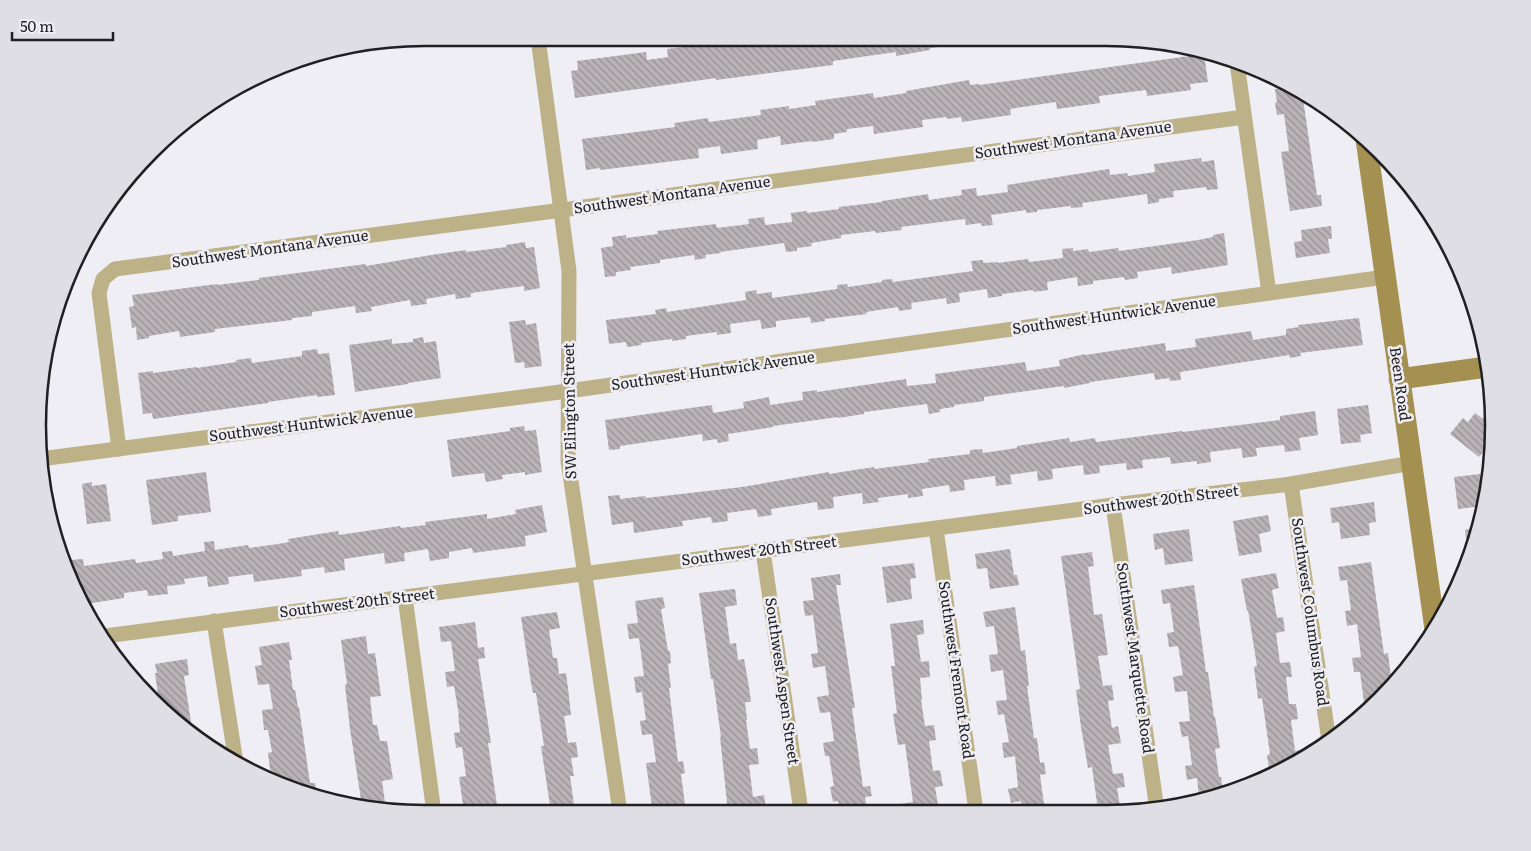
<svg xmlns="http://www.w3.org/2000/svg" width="1531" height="851" font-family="Literata,serif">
<defs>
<pattern id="building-back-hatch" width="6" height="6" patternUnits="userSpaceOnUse" patternTransform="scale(1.25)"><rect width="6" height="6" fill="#b9b3b8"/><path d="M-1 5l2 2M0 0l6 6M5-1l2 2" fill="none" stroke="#969195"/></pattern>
</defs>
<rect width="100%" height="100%" fill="#efeef5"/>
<!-- building -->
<g fill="url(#building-back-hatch)">
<path d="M757,38H954L955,45L930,48V50L896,56V52L833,61V65L716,80V78L575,98L571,71L578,70L577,61L646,52L647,60L668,57L667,49Z"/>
<path d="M1204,54L1208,82L1190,84L1191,90L1147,96L1146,90L1099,96L1100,103L1057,109L1056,102L1010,109L1011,115L962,122L961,117L947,119L946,117L922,120L923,127L874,134L873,126L847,129V132L834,134V139L812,142V141L781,145L780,136L757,140L758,149L721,154L720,146L698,149L699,158L600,170V168L586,170L582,139L675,127L674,123L708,118L709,122L761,115L760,110L789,106V109L816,105L815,101L873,93L874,98L906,93V91L969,80L970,85L979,84V85Z"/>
<path d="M1293,87L1302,92L1317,195H1321L1322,206L1290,211L1281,152L1289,151L1284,114L1277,115L1275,103L1277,102L1275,89Z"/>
<path d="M1201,158L1202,162L1214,160L1218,189L1207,190L1206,187L1173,191L1174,197L1159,199V202L1148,204L1147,194L1082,203L1083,207L1071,208V206L1037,210V212L1026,213V210L991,215L993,225L982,226L981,223L966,225L965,219L901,227L902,230L876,233L875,231L841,235V238L811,243L812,246L797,248V251L786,252L784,243L720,252L721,253L705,255L706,258L695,260L694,255L660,260V263L630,267L631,270L616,272V276L605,277L601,248L613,246L612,237L626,235V238L658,234L657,231L716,224L717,228L749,224L748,219L764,217L765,225L792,222L791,213L807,211V213L839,209V207L882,202V201L928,194L929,200L962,195L961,190L976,188L977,196L1008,192L1007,185L1109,169L1110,175L1127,173L1128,176L1155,172L1154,164Z"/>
<path d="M1331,226L1332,239H1328L1330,253L1296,258L1294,242L1302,241L1301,230Z"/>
<path d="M1224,233L1228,265L1172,274L1171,267L1137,272L1138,278L1125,280L1124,277L1093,281V284L1078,286L1077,277L1047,282L1048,290L1034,292L1033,290L1002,294V296L988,298L987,289L959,293L960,302L947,304L946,298L911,303L912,309L899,311L898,307L866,312L867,314L825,319V321L811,323L810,317L776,321V327L762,329L760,320L730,324L731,333L717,335V332L686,336V339L672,341V339L641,343V345L627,347L626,342L609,344L606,320L656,314L655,310L666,308L667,312L746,300L745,292L756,290L757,294L772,292V298L837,289V285L847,284L848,287L882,282V280L892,279L893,282L973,271L971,261L983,260V263L998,262V263L1028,259L1029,262L1063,258L1062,249L1073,248V251L1088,249L1089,252L1118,248L1119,251L1198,240L1213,237V235Z"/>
<path d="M525,242L526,248L534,247L540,288L524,291V286L471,293V297L456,299L455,294L426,299L427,304L411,306L410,300L371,307L372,311L356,313L355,306L312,312V316L292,318V320L215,329V332L180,337L179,331L149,336V338L137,340L136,327L132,328L129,307L134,306L132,295L217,284V285L259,280V278L366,264V266L431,255L466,250V252L507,247L506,245Z"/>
<path d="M1359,318L1363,345L1300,353L1301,356L1290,358L1289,355L1180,372L1181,380L1170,381L1169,378L1155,380L1154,373L1090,382V383L1064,388V386L984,397V401L954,405V407L940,409V412L929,414L927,404L864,412V414L838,418V417L773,426V427L728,434L729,441L718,443L717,439L703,441L702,434L620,446V449L609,450L605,420L712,405L713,413L744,408L743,402L769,397L770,405L803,400L802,392L817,390V392L906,379L907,386L936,383L935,374L1025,362L1027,371L1060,366L1059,360L1085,354V355L1165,343L1166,351L1196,347L1195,339L1251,331L1253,340L1286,335V329L1299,327L1298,325Z"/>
<path d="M525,320L526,325L536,323L542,366L525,368L524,362L515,363L509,322Z"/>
<path d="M423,337L424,343L436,341L441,378L408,383V384L355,392L349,345L392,339V344L413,342V339Z"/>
<path d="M317,349L318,354L329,353L335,395L317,397V395L268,402V403L153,419L152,413L143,414L138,373L153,371V373L197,367V368L236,362V360L251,358L252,363L302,356V351Z"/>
<path d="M1368,405L1372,433L1360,435L1361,442L1341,444L1337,409Z"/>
<path d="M1315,411L1318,435L1299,438L1301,450L1285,452L1284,445L1256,448L1257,456L1243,458L1241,448L1210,452L1211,462L1197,464V461L1171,464L1170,457L1142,460L1143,468L1127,470L1126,463L1099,466L1100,473L1084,475L1083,465L1052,469L1053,479L1038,481L1037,471L1010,475L1012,484L996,486L995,476L964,480L965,490L950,492L949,485L922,489L923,496L908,498V494L878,498L879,502L863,504L862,493L833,497L834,508L818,510L817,502L771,509L772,515L758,517L756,509L727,513L728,521L712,523L711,517L682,521L683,526L634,533L633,522L612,525L608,496L620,495V499L645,496L646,498L742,487L829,472V474L874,467V469L929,462L928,459L970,454V450L982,449L983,453L1017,448V446L1069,438L1070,442L1095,438L1096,442L1182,431L1183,432L1280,420V416Z"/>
<path d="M1475,413L1492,425L1491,442L1479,457L1450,434L1463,418L1468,422Z"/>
<path d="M524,426L525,431L536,430L542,472L525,475V472L502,475L503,479L486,482L484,473L452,477L447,440L510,431V428Z"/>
<path d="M206,472L211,512L178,516V521L152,525L146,480Z"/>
<path d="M1480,474L1482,492L1487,491L1483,506L1458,509L1454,477Z"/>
<path d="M92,482V486L106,484L111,521L87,524L82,484Z"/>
<path d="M1374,502L1376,522L1369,523L1370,535L1341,539L1339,522L1332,523L1330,508Z"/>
<path d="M542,505L547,532L525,536L526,546L473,553L472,548L449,552V558L430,561L428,549L404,553L405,561L385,564L384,553L344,559L345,570L325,573L324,567L301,570L302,576L254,582L253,574L228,577L229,584L208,587L207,576L184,579L185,584L167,586L168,594L148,596L147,590L124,593V598L86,604L67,574L66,568L73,566L72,560L83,559L84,566L135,559L136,563L163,559L162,552L172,551L173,556L205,551L204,542L214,541L215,550L248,545L249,548L278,544L289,542L288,539L338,531L339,535L400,526L401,528L426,525L425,522L487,514V519L516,514L515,510Z"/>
<path d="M1268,515L1271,531L1259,534L1262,552L1239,556L1233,521Z"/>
<path d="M1478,528L1473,550L1469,560L1465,530Z"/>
<path d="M1189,529L1193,561L1165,565L1163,548L1155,550L1153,534Z"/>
<path d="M1010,549L1014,575H1017L1019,585L990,589L987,568L977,569L975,554Z"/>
<path d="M1092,552L1094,566L1088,567L1094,615L1102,614L1108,655L1098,656L1103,686L1112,685L1114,700L1108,701L1112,728L1118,726L1121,743L1108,745L1113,774L1123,773L1125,787L1117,788L1120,806L1098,810L1092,767L1088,768L1081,727L1076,690L1080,689L1061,556Z"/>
<path d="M1371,562L1384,654L1388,653L1392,686L1365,710L1360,672H1354L1352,658L1361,657L1357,624L1347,626L1345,611L1351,610L1347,580L1340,581L1338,567Z"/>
<path d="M914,563L916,578L910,579L912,599L887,603L882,567Z"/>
<path d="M1276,573L1279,588L1272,590L1277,618L1283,617L1285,631L1276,633L1280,663L1290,662L1292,677H1286L1289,704H1296L1298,719L1291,720L1295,751L1320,747L1321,748L1270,775L1267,755L1270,754L1262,698L1258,699L1254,667L1257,666L1248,610L1247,611L1241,579Z"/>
<path d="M840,574L841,585H836L855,708H852L863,787L870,786L872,796L865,797L867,811H840L838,801L833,802L830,787L834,786L829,756H825L823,743L834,741L830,712L820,713L817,697L829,695L825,666L813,668L811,654L818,653L813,615L805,616L803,601L814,600L811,578Z"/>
<path d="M1194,585L1206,672H1208L1214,717H1215L1220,748L1215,749L1219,777H1221L1223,792L1199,797L1197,778L1187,780L1185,766L1192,765L1188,736L1182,737L1179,722L1190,721L1187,691L1175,692L1173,677L1183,675L1178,646L1169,647L1167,633L1174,632L1170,603L1163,604L1161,590Z"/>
<path d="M735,589L737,605L725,607L730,644L736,643L738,660L744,659L749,687L751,702H745L747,720H746L750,749L757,748L759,764L749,765L753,797L764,795L766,810L757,812H728L720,737H721L713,679H711L699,593Z"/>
<path d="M663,597L665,608L661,609L668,651H670L671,663L668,664L671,688H669L678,762L683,761L685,773L681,774L686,812H660L659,806L652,807L646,763L656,762L652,734L642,735L640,721L646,720L642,692L636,693L634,677L644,676L639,638L629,639L627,624L638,623L635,601Z"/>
<path d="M1015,607L1021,651L1025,650L1029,686H1027L1034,738H1037L1040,763L1044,762L1046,774L1040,775L1045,811H1022L1021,801L1011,803L1008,789L1018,787L1015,756L1004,758L1002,743L1009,742L1004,714L998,715L996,701L1007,700L1003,670L991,672L989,655L998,654L994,626L986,627L983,612Z"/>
<path d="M557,612L560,628L549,630L553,658H557L559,674L566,673L568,688L571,715L564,716L568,743L576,742L578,757L571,758L574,776H570L575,812H551L541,746H544L536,693H533L531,683L521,617Z"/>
<path d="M923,620L924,634L917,635L921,662L929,661L930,677L920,678L922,700H921L925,726L934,725L936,740L929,741L933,771L940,770L943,786L935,787L939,811H894L893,805L913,802L905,744L898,745L893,714L897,713L891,666H895L890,624Z"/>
<path d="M475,622L478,648L484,647L485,658L478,659L491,743H488L498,812H464L459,777L466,776L462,747L456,748L454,733L460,732L458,715H459L454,686L447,687L445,672L455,671L451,641L441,642L439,627Z"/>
<path d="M366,636L368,654L375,653L381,696L370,697L373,725H377L380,741H387L393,779L382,781L386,810L362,806L350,729L345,685L347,684L341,640Z"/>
<path d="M289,642L292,660H289L293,690H295L298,707H299L310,783H315L317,797L271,778L268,753L272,752L268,730H264L262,710L273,709L269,684L258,685L255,666L262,665L259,647Z"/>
<path d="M187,659L189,675L184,676L192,729L159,702L155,673H157L155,664Z"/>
</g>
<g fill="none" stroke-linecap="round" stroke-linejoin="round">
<!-- street -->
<g stroke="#bdb187" stroke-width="15">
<path d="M538,38L569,271L568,461L620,812"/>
<path d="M1237,63L1269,293"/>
<path d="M119,449L99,293L103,279L115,269L562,210L1244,117"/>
<path d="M40,459L568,391L1385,277"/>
<path d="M1291,484L1329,741"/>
<path d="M1113,505L1157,810"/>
<path d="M936,529L976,811"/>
<path d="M763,551L801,811"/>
<path d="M405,597L434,813"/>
<path d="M214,621L236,763"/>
<path d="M105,636L1113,505L1291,484L1412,463"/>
</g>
<!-- secondary -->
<g stroke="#a49151" stroke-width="21">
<path d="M1366,139L1435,629"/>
<path d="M1399,379L1487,367"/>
</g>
</g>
<g text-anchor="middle" stroke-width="5" stroke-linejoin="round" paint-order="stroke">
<!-- street labels -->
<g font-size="15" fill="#202022" stroke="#efeef5">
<text transform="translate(1073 140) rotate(-8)" y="5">Southwest Montana Avenue</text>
<text transform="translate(672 195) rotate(-8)" y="5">Southwest Montana Avenue</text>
<text transform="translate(270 249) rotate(-8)" y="5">Southwest Montana Avenue</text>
<text transform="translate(1114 315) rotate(-8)" y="5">Southwest Huntwick Avenue</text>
<text transform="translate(713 371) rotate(-8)" y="5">Southwest Huntwick Avenue</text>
<text transform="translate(1400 384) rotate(82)" y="5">Been Road</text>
<text transform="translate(570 411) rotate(-91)" y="5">SW Elington Street</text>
<text transform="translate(311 424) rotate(-7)" y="5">Southwest Huntwick Avenue</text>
<text transform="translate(1161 500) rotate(-7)" y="5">Southwest 20th Street</text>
<text transform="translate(759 551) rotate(-7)" y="5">Southwest 20th Street</text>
<text transform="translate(357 603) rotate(-7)" y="5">Southwest 20th Street</text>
<text transform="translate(1310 612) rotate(82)" y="5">Southwest Columbus Road</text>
<text transform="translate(1135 658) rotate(82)" y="5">Southwest Marquette Road</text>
<text transform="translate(956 670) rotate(82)" y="5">Southwest Fremont Road</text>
<text transform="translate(782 681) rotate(82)" y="5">Southwest Aspen Street</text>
</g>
</g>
<!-- crop -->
<path d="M0 0H1531V851H0ZM425 46H1106A379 379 0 0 1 1485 425V426A379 379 0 0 1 1106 805H425A379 379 0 0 1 46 426V425A379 379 0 0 1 425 46Z" fill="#dedee4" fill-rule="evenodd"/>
<path fill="none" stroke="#202022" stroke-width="2.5" d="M425 46H1106A379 379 0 0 1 1485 425V426A379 379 0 0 1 1106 805H425A379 379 0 0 1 46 426V425A379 379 0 0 1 425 46Z"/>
<!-- scale -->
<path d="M12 32v8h101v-8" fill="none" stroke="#202022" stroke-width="2.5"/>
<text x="20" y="32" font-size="15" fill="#202022" stroke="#efeef5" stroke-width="4" paint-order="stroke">50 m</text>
</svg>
